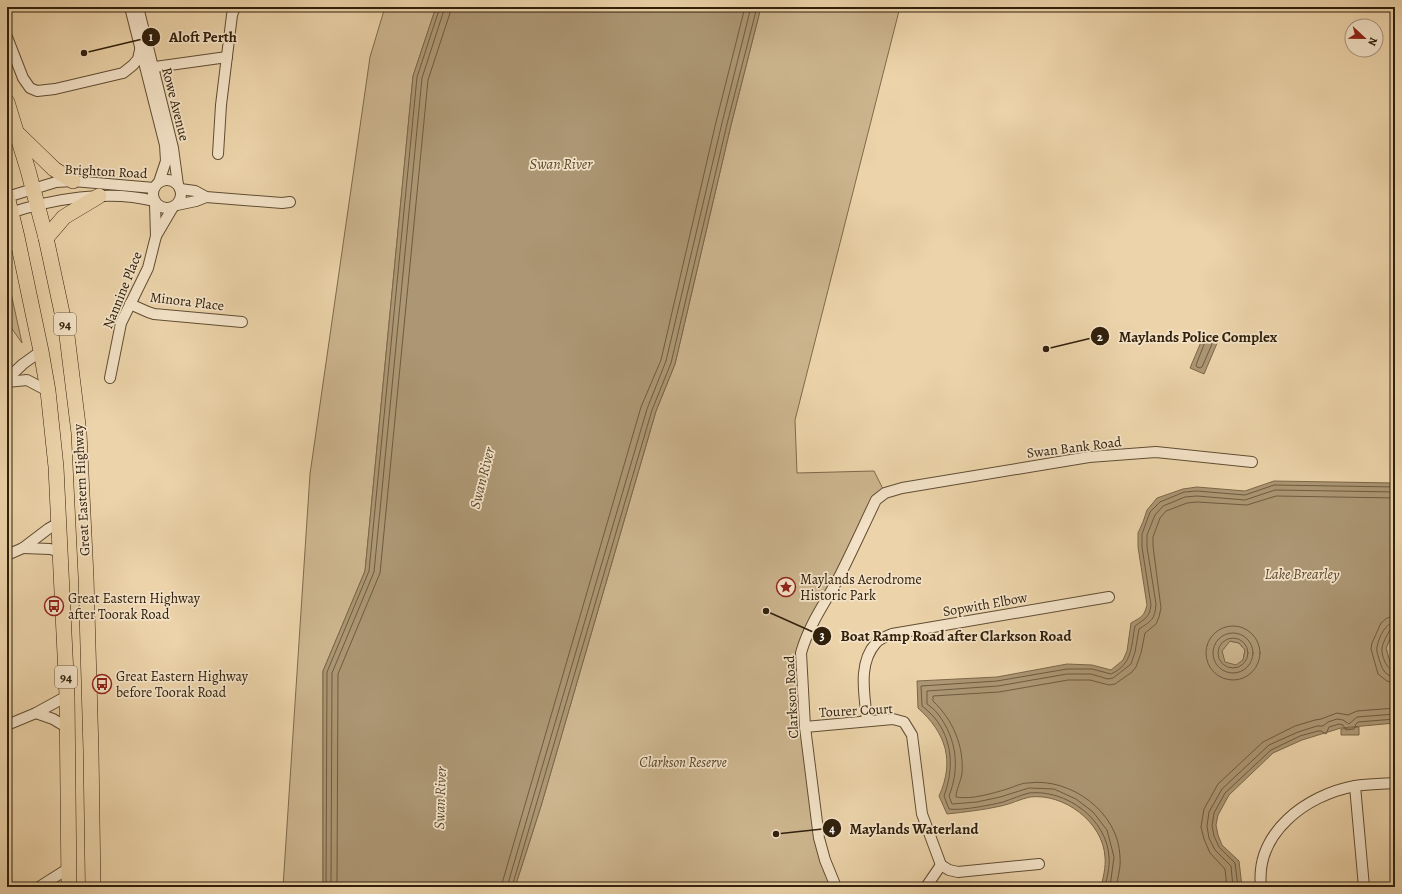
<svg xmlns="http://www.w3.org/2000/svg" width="1402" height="894" font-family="Alegreya,serif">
<rect width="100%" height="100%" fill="#ecd3a9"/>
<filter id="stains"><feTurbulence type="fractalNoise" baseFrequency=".005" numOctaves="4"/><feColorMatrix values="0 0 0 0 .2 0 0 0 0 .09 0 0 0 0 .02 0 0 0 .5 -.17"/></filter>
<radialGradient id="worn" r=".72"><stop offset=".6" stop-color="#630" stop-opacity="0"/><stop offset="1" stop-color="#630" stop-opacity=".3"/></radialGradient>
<!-- green -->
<g fill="#ccb58e" stroke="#7e6a4c">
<path d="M385,7H436L413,76L365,571L323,671V887H283L310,474L370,57Z"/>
<path d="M761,7H900L795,420L797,473L874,471L885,493L802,640L816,836L834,887H515L541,806L656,411L675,364L731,125Z"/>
<path d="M7,275L22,343L10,326L7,313Z"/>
<path d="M1395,631V668L1391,666L1386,648L1393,632Z"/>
<path d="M1229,641L1239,643L1245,650L1243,660L1236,666L1224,662L1222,651Z"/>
</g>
<!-- water -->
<g fill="#ac9673" stroke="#7b6749" fill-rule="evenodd">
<path d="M436,7H761L731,125L675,364L656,411L541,806L515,887H323V671L365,571L413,76Z"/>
<path d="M1204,335L1218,341L1204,374L1190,368Z"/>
<path d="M1274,481L1395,483V631L1393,632L1386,648L1391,666L1395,668V723L1341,728L1302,740L1273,753L1229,795L1218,815L1216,825L1218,835L1222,845L1239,861L1242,887H1101C1103,878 1106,867 1105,857C1103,822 1064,793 1030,797C1020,799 1011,804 1001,806C983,810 965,812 947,814L939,796C955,761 946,733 918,708L917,681L997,677L1067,664L1092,665L1111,670L1123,660L1127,651L1131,623C1141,617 1144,617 1147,605L1138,547V533L1143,522L1147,510L1157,498L1183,489L1197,487L1245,491ZM1230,641L1239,643L1245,650L1243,660L1236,665L1225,662L1222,651Z"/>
<path d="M1359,727V735H1341V729Z"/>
</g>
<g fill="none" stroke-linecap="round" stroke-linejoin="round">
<!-- shore -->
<g stroke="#6e5b3f" stroke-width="1">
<path d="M1207,341L1211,342L1212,344L1202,367L1200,368L1197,367L1196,365L1205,342Z"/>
<path d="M1395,616L1387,618L1381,623L1372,643L1371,649L1378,674L1387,681L1395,683"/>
<path d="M1395,622C1385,623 1379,637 1377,647C1376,651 1378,655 1379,659C1382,668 1384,676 1395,677"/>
<circle cx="1233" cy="653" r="27"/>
<path d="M1395,628L1390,630C1387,635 1383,642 1382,648C1381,656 1387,670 1395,672"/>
<circle cx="1233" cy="653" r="20"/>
<circle cx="1233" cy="653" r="15"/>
<path d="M326,887L327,672L369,571L417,77L440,7"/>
<path d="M331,887L332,673L374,572L422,78L445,7"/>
<path d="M337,887L338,674L380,573L428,80L450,13L451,7"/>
<path d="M501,887L641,407L661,360L716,122L745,7"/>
<path d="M507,887L647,409L666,361L722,123L751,7"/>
<path d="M512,887L652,410L671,363L727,124L757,7"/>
<path d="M1105,887C1107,877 1110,867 1109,857C1107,819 1066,789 1029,793C1021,795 1012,799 1003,802C991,805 961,811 949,809L944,796C954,769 953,740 934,717C930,713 926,709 922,706L921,686L997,681L1067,669H1092L1111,674C1133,664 1131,646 1135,626C1145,618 1149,619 1151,605L1142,547V534L1150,512L1160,502L1184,492L1197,491L1245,495L1274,485L1395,487"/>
<path d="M1110,887L1114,857L1107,830L1093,812L1076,799L1054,789L1029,788L1000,797L977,802L952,804L949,796C960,768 957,739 938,714C935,710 931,707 927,704V691L998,686L1067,674H1091L1108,679L1113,678L1131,664L1135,652L1139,629C1151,621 1155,620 1156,604L1147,547V535L1155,515L1163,506L1185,497L1197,496L1245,500L1275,490L1395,492"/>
<path d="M1116,887C1118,877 1121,867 1120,857C1119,812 1070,777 1028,783C1021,783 1014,787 1007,789C994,793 971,800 956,797C956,790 961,781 962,773C964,746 953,720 933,701V696L999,692L1068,680H1090L1109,685L1115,684L1132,672L1136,667L1141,653L1145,633L1156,624L1159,617L1161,608L1153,546V537L1160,518L1166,511L1187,503L1197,502L1247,505L1276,496L1395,498"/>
<path d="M1227,887L1225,869L1210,853L1204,839L1201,827L1204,809L1218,784L1263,742L1295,726L1315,720L1321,719L1337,713L1348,715L1357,711L1395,708"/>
<path d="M1233,887L1231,866L1215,850L1209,838L1207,826L1209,812L1222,789L1269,745L1298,732L1317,726H1323L1328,722L1337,719L1343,720L1349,724L1357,717L1395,714"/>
<path d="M1238,887L1235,863L1219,847L1214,836L1212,826L1214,813L1225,793L1271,750L1300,736L1318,731H1321L1326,734L1329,727L1339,724L1343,725L1346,730L1354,729L1356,724L1358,722L1395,719"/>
</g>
<defs>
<g id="minor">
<path d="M130,7L165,145L166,161L159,182"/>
<path d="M138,7L173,148L178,185"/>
<path d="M7,37L23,78L30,88L37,91L55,89L123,73L133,65L138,59L140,50"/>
<path d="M148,68L227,57"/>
<path d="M218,154L221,105L232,15L235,7"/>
<circle cx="167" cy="194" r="14"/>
<path d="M180,189L195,191L206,197L282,203L290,202"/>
<path d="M7,197L56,182L73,181L154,188"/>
<path d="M177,205L196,201L206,197"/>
<path d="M7,214C51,199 109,189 154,201"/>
<path d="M156,236L173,207"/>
<path d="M130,304L148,312L154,314L242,322"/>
<path d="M110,378L121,323L148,268L156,236L155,203"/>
<path d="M7,379L23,364L41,351"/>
<path d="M7,382L27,380L48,391"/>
<path d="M23,548L50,549L61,552"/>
<path d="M7,555L23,548L48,529L60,522"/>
<path d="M36,713L53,719L68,728"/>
<path d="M867,721C865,696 857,664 876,643C879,639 887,636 892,634L1109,597"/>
<path d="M7,725L36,713L67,696"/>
<path d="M805,727L893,719L904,722L912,735L922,814L941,865L949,870L958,872L1039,864"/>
<path d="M1355,786L1364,887"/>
<path d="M39,887L69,868"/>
<path d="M836,887L825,860L819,838L805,727L801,653C808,627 824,604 837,581C851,554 863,527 876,500L885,493L902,488L1089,457L1156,452L1252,462"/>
<path d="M926,887L941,865"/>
<path d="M1261,887C1255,833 1306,795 1355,786C1368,784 1382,784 1395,783"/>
</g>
<g id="highway">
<path d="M7,102L28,170L46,238L67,336L79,433L86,577L91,751L93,887"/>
<path d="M19,135L54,169L73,181"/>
<path d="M7,196L17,237L41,351L48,391L56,467L67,696L69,887"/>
<path d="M46,238L64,217L99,196"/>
</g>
</defs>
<!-- minor casing -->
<use href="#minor" stroke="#604d32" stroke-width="12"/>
<!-- highway casing -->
<use href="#highway" stroke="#31200b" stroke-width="16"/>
<!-- minor -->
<use href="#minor" stroke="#f3e2c7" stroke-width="10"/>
<!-- highway -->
<use href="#highway" stroke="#ecd3a9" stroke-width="15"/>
</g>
<!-- icons -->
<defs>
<symbol id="sight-ring" viewBox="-11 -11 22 22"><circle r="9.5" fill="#f3e2c7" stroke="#8f2418" stroke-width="1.5"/><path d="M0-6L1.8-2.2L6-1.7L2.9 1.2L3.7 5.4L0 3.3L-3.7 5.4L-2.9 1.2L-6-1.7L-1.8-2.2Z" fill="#8f2418"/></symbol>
<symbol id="bus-ring" viewBox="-11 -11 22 22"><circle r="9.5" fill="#f3e2c7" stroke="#8f2418" stroke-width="1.5"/><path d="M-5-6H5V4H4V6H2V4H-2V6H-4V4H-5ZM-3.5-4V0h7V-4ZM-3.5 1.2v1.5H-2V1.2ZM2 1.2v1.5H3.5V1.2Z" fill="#8f2418"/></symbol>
</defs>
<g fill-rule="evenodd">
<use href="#sight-ring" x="775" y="576" width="22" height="22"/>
<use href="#bus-ring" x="43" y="595" width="22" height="22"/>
<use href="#bus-ring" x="91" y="673" width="22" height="22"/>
</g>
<g text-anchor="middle" stroke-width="3.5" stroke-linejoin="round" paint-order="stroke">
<!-- shield labels -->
<g fill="#f3e2c7" stroke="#6b5a43" stroke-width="1">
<rect x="54" y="313" width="22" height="22" rx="3"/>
<rect x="55" y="666" width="22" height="22" rx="3"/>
</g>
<g font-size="13" font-weight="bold" fill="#31200b">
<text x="65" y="329">94</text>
<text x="66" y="682">94</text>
</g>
<!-- street labels -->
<g font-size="14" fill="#31200b" stroke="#f3e2c7">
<text transform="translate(176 104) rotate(76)" y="5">Rowe Avenue</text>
<text transform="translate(106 171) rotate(3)" y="5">Brighton Road</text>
<text transform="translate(122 290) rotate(-68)" y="5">Nannine Place</text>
<text transform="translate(187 301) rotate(7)" y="5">Minora Place</text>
<text transform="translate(1074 447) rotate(-7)" y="5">Swan Bank Road</text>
<text transform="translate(81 490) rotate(-93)" y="5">Great Eastern Highway</text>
<text transform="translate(985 604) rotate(-10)" y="5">Sopwith Elbow</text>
<text transform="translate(791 697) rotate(-93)" y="5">Clarkson Road</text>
<text transform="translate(856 710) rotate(-3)" y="5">Tourer Court</text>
</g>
<!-- poi labels -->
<g font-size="14" fill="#31200b" stroke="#f3e2c7" text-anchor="start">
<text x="800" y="584">Maylands Aerodrome<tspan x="800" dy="16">Historic Park</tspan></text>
<text x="68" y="603">Great Eastern Highway<tspan x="68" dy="16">after Toorak Road</tspan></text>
<text x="116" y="681">Great Eastern Highway<tspan x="116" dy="16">before Toorak Road</tspan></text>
</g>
<!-- park labels -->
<g font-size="14" font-style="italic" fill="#58452c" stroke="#f3e2c7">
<text x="683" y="767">Clarkson Reserve</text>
</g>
<!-- water labels -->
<g font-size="15" font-style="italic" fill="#5c492f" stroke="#f3e2c7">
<text x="561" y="169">Swan River</text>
<text transform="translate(482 478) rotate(-76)" y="5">Swan River</text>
<text x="1302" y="579">Lake Brearley</text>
<text transform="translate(440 798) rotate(-88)" y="5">Swan River</text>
</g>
</g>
<!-- callouts -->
<path fill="none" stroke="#31200b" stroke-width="1.5" d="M84 53L151 37M1046 349L1100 336M766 611L822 636M776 834L832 828"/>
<g fill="#31200b" stroke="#f3e2c7" stroke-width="1.5">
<circle cx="84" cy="53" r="4"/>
<circle cx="1046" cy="349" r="4"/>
<circle cx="766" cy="611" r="4"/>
<circle cx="776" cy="834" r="4"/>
<circle cx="151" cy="37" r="10"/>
<circle cx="1100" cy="336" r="10"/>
<circle cx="822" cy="636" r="10"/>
<circle cx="832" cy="828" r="10"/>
</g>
<g font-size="12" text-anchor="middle" font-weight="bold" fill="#fff">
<text x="151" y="41">1</text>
<text x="1100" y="341">2</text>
<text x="822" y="640">3</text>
<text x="832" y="833">4</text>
</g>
<g font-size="15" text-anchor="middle" font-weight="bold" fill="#31200b" stroke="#f3e2c7" stroke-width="3.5" stroke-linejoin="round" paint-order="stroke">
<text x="203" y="42">Aloft Perth</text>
<text x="1198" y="342">Maylands Police Complex</text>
<text x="956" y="641">Boat Ramp Road after Clarkson Road</text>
<text x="914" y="834">Maylands Waterland</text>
</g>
<!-- margin -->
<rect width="1402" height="894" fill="none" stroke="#ecd3a9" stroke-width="24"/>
<rect x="8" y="8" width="1386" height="878" fill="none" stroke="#31200b" stroke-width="2"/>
<rect x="12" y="12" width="1378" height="870" fill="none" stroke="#31200b"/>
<!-- north arrow -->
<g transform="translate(1364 38) rotate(112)"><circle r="19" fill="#f3e2c7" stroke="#a5947c"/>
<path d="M0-3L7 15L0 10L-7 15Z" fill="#8f2418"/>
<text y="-6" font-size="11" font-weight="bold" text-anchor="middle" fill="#31200b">N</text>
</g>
<rect width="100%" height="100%" filter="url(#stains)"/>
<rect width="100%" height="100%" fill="url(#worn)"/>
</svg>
